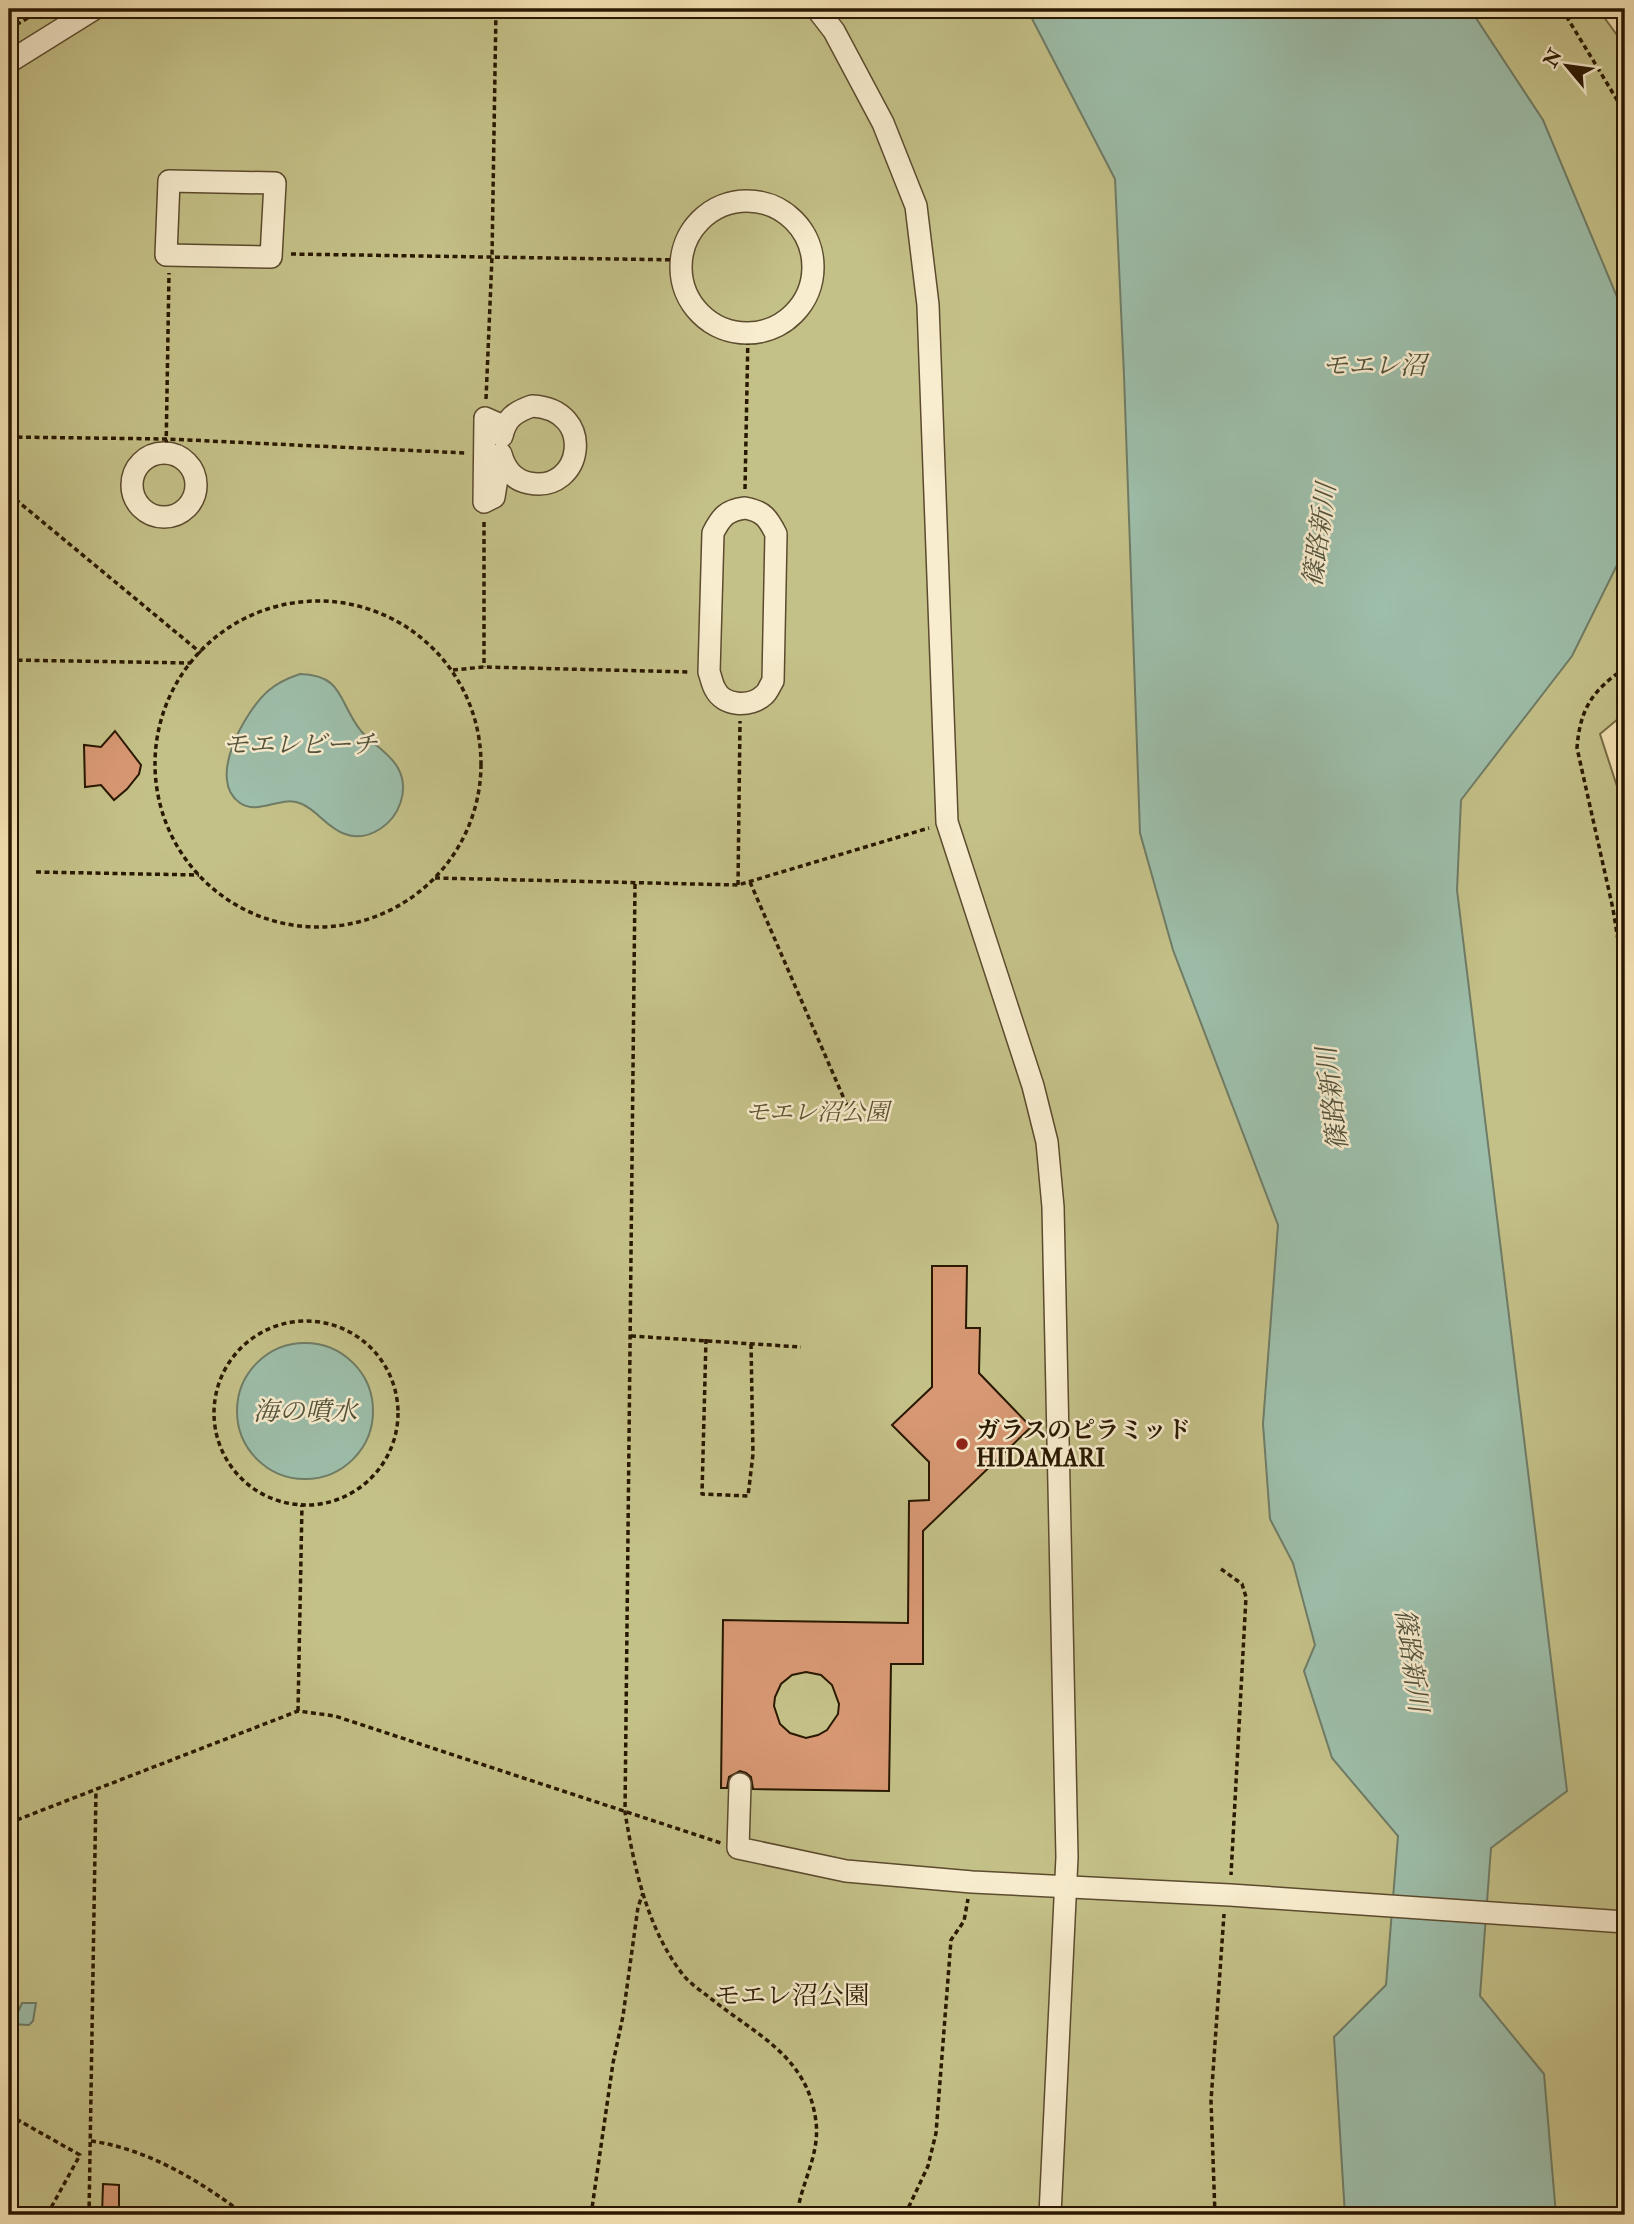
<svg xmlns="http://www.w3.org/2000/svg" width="1634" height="2224" font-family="'IM FELL Double Pica','Noto Serif JP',serif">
<rect width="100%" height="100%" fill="#f5e3b5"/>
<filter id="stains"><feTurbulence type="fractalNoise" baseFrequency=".00286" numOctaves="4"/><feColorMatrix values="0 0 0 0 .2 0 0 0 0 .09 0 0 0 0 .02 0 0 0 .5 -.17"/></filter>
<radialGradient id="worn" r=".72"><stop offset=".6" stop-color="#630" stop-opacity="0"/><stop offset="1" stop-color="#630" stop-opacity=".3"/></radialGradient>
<!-- green -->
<path fill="#c4c188" stroke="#766c44" stroke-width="2" d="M9,9H1598L1625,46V713L1600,734L1625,811V2215H9Z"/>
<!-- water -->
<g fill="#9dbeaa" stroke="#6f7c66" stroke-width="2">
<path d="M1027,9H1470L1543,120L1625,316V549L1572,656L1461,800L1457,890L1567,1791L1491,1848L1480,1996L1544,2074L1556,2215H1345L1334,2037L1386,1985L1398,1836L1332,1758L1304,1671L1315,1645L1293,1563L1270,1519L1263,1424L1278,1225L1173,950L1140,833L1124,375L1115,179Z"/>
<path d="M300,674C344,675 338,702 361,731C372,744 390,753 398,768C410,790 399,817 380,829C369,836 358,839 345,834C327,828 318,811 302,804C282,794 259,816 240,803C206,780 245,711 268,691C277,683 288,678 300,674Z"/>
<circle cx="305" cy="1411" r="68"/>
<path d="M22,2003H36L33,2021L29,2025L9,2024V2013L18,2012Z"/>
</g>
<!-- building -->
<g fill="#d79873" stroke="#291801" stroke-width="2" fill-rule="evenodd">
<path d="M115,731L141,765L139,774L127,789L114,800L101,785L85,787L84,745L101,747Z"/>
<path d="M932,1266H967L966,1328H980L979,1373L1031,1427L923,1531V1664H891L889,1791L753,1789L751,1777L746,1773L740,1771L729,1777L727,1788H721L723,1620L908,1623L909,1501L929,1500V1462L892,1425L932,1387ZM806,1672L821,1675L832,1685L839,1704L838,1714L827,1730L818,1735L806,1738L790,1733L780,1724L774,1706L775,1697L781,1684L792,1675Z"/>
<path d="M103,2184L119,2185V2215H102Z"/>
</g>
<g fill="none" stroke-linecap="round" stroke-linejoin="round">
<defs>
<g id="minor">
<path d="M817,9L834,31L883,123L916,206L928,305L947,822L1033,1086L1047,1142L1053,1207L1067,1857L1050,2215"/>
<path d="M9,62L94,9"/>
<path d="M169,181L275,183L271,257L166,255Z"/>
<circle cx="747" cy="267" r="66"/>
<path d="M532,406C597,409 583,494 529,483C513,480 505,469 501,454L494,497L484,502L485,418L501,425L502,436C506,418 515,412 532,406Z"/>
<circle cx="164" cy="485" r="32"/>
<path d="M745,508C763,511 768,518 776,534L773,681C770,685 768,692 764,695C750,708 723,706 715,689C712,684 711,677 709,672L713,533C721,517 727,510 745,508Z"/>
<path d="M740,1784L738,1848L846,1871L972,1882L1230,1895L1625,1922"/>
</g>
</defs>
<!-- minor casing -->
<use href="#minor" stroke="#5c4b2e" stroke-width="24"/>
<!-- path -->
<g stroke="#291801" stroke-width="3.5" stroke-dasharray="5 3.5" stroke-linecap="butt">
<path d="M1562,9L1625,113"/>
<path d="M9,29L43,9"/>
<path d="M291,254L681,260"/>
<path d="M486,399L492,257L496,9"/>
<path d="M9,437L167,439L465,453"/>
<path d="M166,453L169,273"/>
<path d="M745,489L748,334"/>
<path d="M9,494L201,653"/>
<path d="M484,522V667"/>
<circle cx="318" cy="764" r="163"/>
<path d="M9,660L191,663"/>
<path d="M1625,668C1593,690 1580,708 1577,748L1613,909L1625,983"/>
<path d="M453,670L484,667L690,672"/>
<path d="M36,872L199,875"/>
<path d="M435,878L738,885L929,828"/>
<path d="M750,882L848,1108"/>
<path d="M635,884L625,1812C634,1868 648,1931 684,1976C691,1984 701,1991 709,1997C754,2034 808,2055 816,2122C820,2155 801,2183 797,2215"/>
<path d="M738,885L740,721"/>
<circle cx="306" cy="1413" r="92"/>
<path d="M631,1336L801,1347"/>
<path d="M706,1339L702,1494L748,1496L753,1454L751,1343"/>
<path d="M1221,1569L1242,1584L1246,1597L1231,1875"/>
<path d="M298,1711L302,1505"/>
<path d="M9,1823L298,1711L335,1716L721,1843"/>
<path d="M9,2115L80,2155L47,2215"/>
<path d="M91,2141C148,2149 200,2181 245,2215"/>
<path d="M89,2215L96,1790"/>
<path d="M591,2215L613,2063L623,2016L638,1907L643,1893"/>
<path d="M905,2215L928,2166L936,2133L951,1940L964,1921L968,1899"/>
<path d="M1215,2215L1211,2101L1224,1914"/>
</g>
<!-- minor -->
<use href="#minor" stroke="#f8edcf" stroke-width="21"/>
</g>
<!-- markers -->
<circle fill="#8f2418" stroke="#f8edcf" stroke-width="2.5" cx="962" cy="1444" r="7"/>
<g text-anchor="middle" stroke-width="5" stroke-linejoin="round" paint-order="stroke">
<!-- park labels -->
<g font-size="24" font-style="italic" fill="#5f5330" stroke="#f8edcf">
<text x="817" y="1120">モエレ沼公園</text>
</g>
<!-- poi labels -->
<g font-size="24" font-weight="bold" fill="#291801" stroke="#f8edcf" text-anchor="start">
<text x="976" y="1438">ガラスのピラミッド<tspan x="976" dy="28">HIDAMARI</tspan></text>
</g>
<!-- water labels -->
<g font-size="26" font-style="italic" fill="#52523c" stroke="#f8edcf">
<text x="1374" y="374">モエレ沼</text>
<text transform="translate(1319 535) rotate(-82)" y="9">篠路新川</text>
<text x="300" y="753">モエレビーチ</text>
<text transform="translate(1332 1099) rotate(-97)" y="9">篠路新川</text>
<text x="305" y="1420">海の噴水</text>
<text transform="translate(1412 1660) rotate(82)" y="9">篠路新川</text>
</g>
<!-- neighbourhood labels -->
<g font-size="26" fill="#291801" stroke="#f8edcf">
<text x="792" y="2004">モエレ沼公園</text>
</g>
</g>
<!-- margin -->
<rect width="1634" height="2224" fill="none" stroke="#f5e3b5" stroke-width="35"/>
<rect x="10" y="10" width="1613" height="2203" fill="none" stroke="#291801" stroke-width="3.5"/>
<rect x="18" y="18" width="1599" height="2189" fill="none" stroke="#291801" stroke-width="2"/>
<!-- north arrow -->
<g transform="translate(1567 66) rotate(299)" stroke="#f8edcf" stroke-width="5" paint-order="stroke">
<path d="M0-5L12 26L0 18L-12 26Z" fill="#291801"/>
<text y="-10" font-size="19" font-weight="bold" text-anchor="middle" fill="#291801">N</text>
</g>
<rect width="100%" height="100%" filter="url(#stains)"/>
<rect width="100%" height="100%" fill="url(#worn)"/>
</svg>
